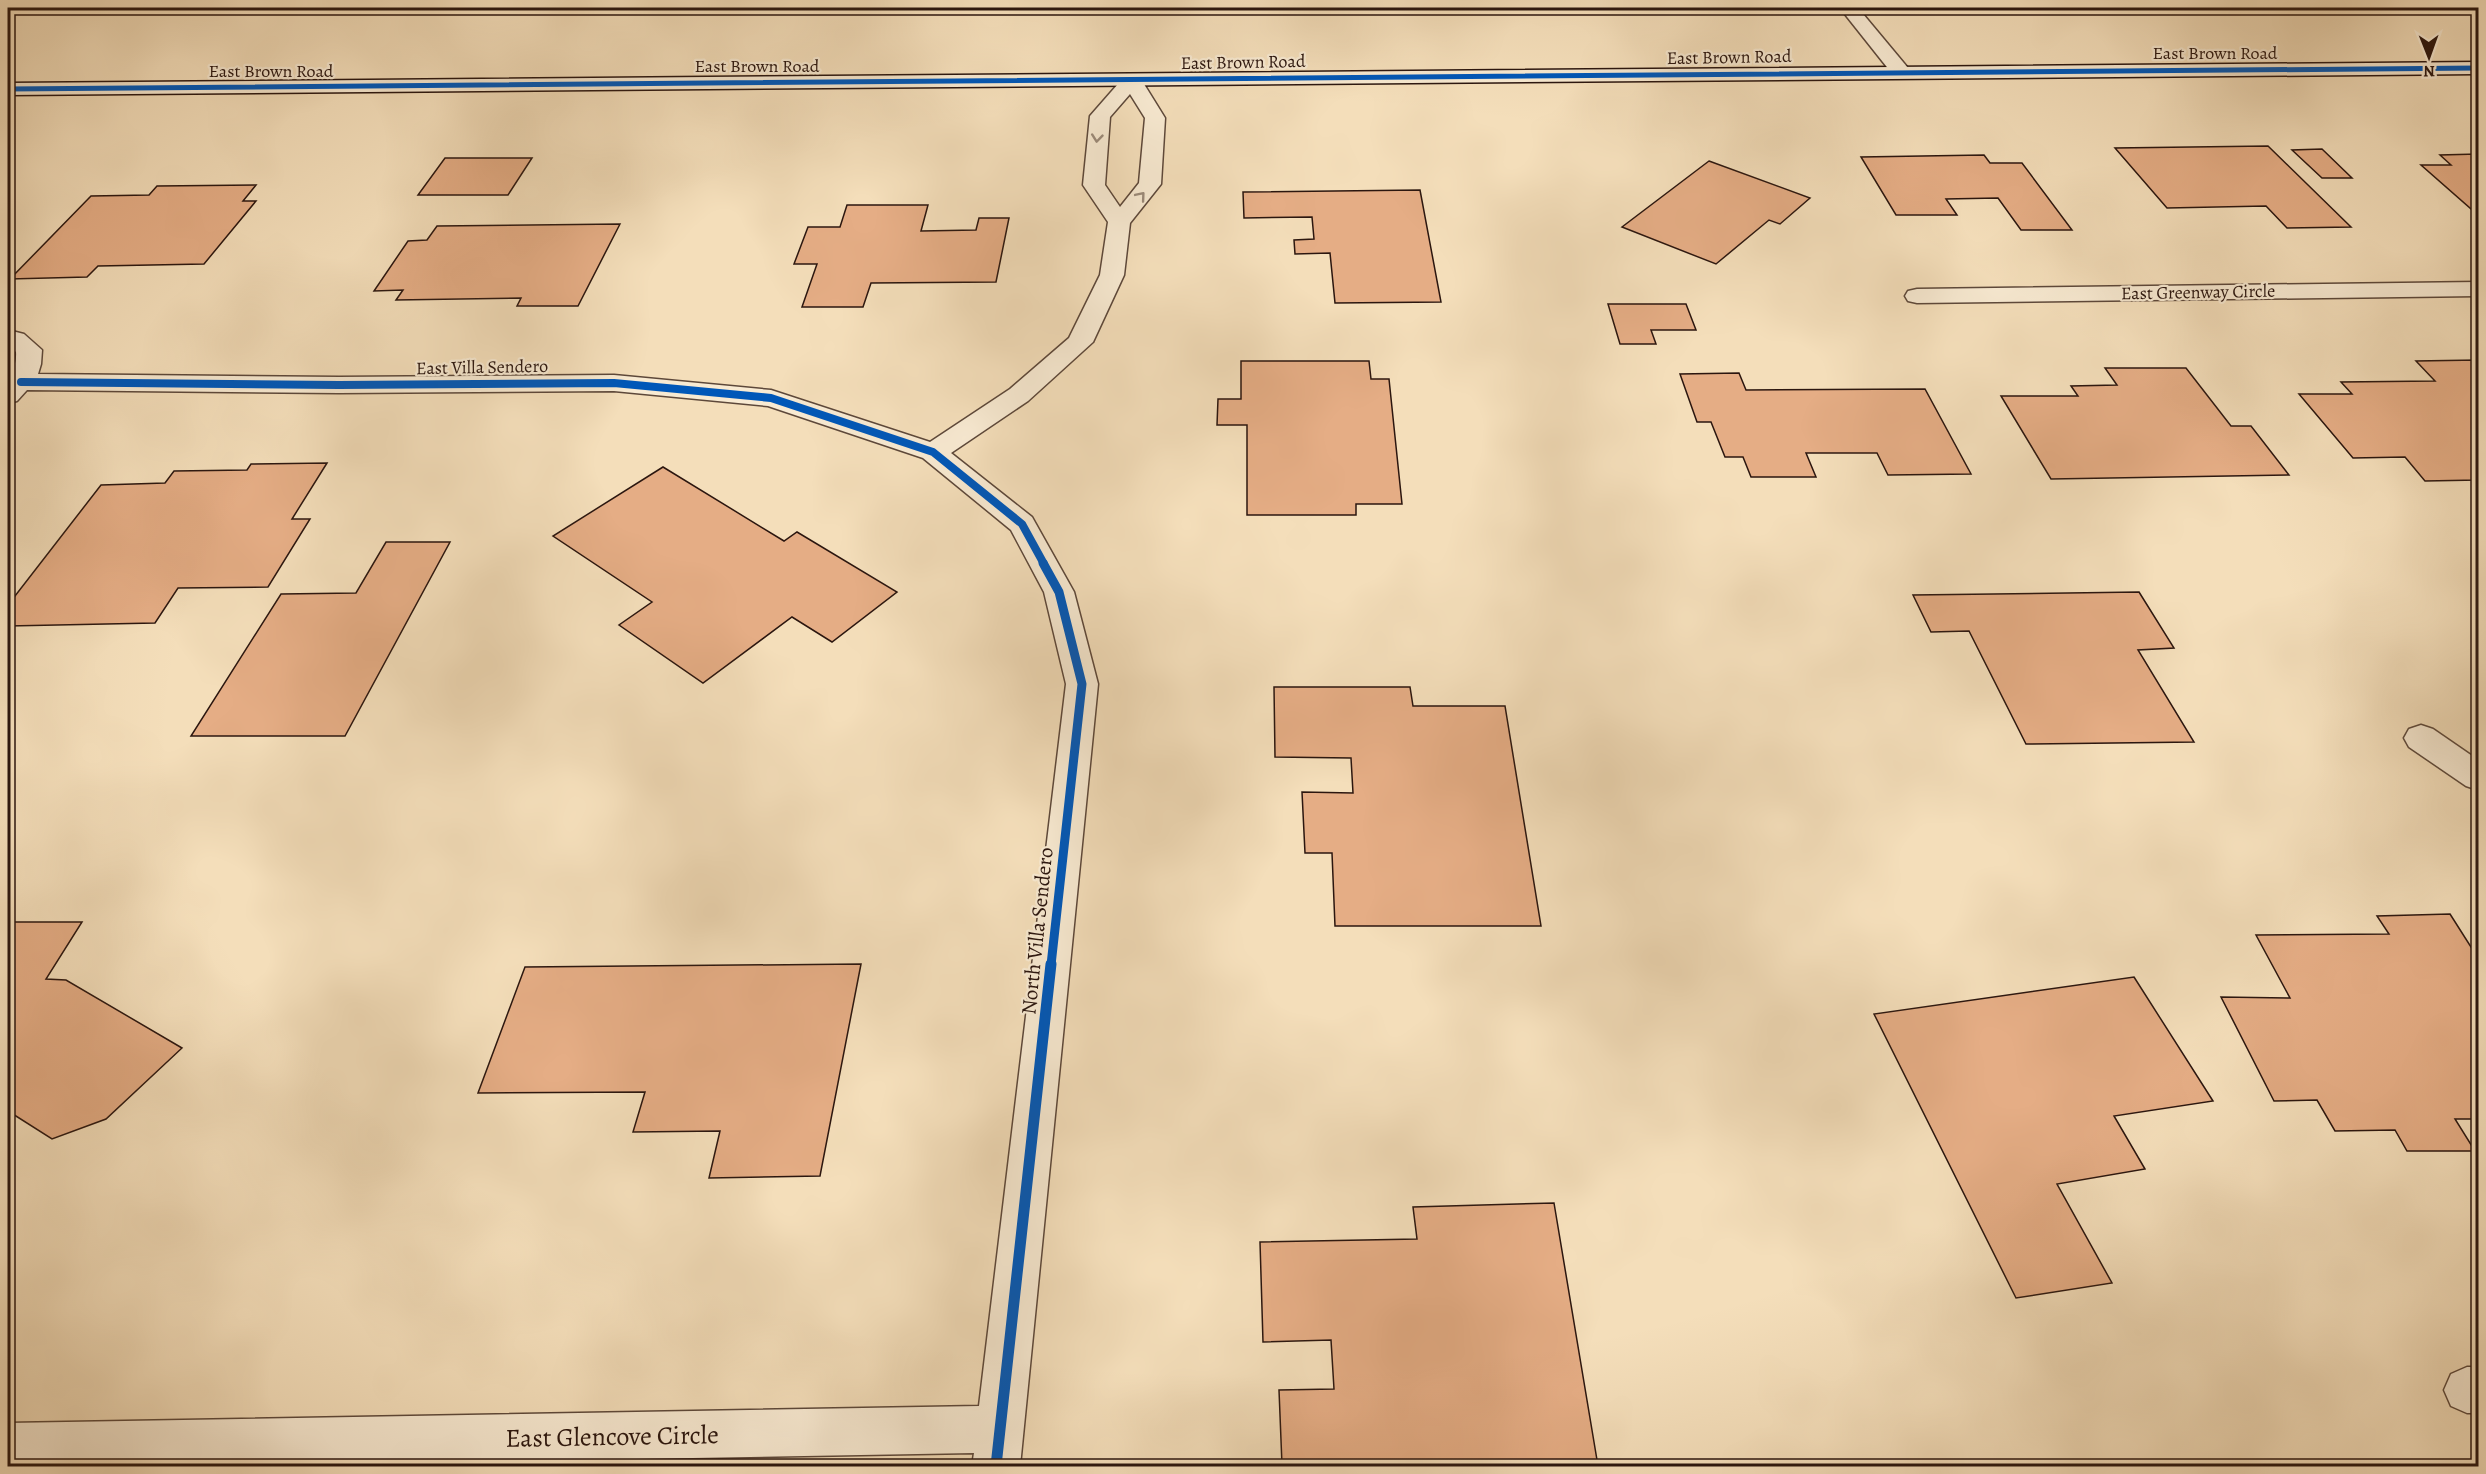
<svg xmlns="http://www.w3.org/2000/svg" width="2486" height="1474" font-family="Alegreya,serif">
<rect width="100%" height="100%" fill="#f4deba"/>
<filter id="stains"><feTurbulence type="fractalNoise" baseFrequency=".00333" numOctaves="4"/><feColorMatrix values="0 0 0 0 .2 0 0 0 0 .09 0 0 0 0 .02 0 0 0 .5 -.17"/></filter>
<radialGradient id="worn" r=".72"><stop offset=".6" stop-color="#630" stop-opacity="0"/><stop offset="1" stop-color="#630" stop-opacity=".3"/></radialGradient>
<!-- building -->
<g fill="#e5ad85" stroke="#2b160f" stroke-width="1.5">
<path d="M2268,146L2351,227L2287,228L2266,206L2167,208L2115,148Z"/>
<path d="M2322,149L2352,178H2322L2292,150Z"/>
<path d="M2478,154V215L2421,165H2451L2440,155Z"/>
<path d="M1984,155L1990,163H2022L2072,230H2021L1998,198L1946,199L1957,215H1896L1861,157Z"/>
<path d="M445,158H532L508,195H418Z"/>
<path d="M1709,161L1810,198L1780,224L1769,220L1716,264L1622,227Z"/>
<path d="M256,185L243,201H256L204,264L98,266L87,277L10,279L91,196L149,195L157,186Z"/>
<path d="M1420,190L1441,302L1335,303L1330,253L1295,254L1294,240L1314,239L1312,217L1244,218L1243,192Z"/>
<path d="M847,205H928L921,231L976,230L979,218H1009L996,282L871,283L863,307H802L817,264H794L808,227H840Z"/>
<path d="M620,224L578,306H517L521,298L396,300L403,290L374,291L408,241L427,240L437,226Z"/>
<path d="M1608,304H1686L1696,330H1651L1656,344H1620Z"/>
<path d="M2478,360V480L2425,481L2405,457L2353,458L2299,394H2352L2341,382L2435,381L2416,361Z"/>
<path d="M1241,361H1369L1371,379H1389L1402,504H1356V515H1247V425H1217L1218,399H1241Z"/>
<path d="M2105,368H2186L2231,426H2251L2289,475L2051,479L2001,396H2078L2071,386L2117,385Z"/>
<path d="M1739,373L1746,390L1925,389L1971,474L1888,475L1877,453H1806L1816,477H1751L1743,457H1725L1711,422H1697L1680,374Z"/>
<path d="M327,463L292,519H310L268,587L178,588L155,623L8,626V605L101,485L165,483L174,471L247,470L251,464Z"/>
<path d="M663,467L784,541L797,532L897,592L832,642L792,617L703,683L619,625L652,602L553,536Z"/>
<path d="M386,542H450L345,736H191L281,594L356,593Z"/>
<path d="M2139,592L2174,648L2138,650L2194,742L2026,744L1969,631L1931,632L1913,595Z"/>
<path d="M1274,687H1410L1413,706H1505L1541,926H1335L1332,853H1305L1302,792L1353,793L1351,758L1275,757Z"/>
<path d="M2450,914L2478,958V1119H2455L2475,1151H2407L2395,1130L2335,1131L2317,1100L2274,1101L2221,997L2290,998L2256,935L2389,934L2377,916Z"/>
<path d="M8,922H82L46,979L66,980L182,1048L106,1119L52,1139L8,1111Z"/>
<path d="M861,964L820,1176L709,1178L720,1131L633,1132L645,1092L478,1093L525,967Z"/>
<path d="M2134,977L2213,1101L2114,1116L2145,1169L2057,1184L2112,1283L2016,1298L1874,1014Z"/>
<path d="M1554,1203L1598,1466H1363V1461L1282,1465L1279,1390L1334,1389L1331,1340L1263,1342L1260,1242L1417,1239L1413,1207Z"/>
</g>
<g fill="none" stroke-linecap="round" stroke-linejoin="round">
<defs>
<g id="minor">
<path d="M1840,8H1858L1908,68L1911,72L1908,76H1894Z"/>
<path d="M1132,74L1139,76L1165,118L1161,184L1130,223L1124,275L1093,342L1028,401L951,453L1032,517L1074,592L1098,684L1020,1466H972L974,1453L231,1466H8V1423L979,1406L1066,684L1044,592L1011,530L923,458L768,406L614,391L339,393L27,390L17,401L8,403C7,398 6,388 8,382C10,371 17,367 16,352L8,345V330L24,334L42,350L41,364L38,374L339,377L614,375L771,390L930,442L1010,389L1069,338L1100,275L1108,222L1083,185L1090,116L1125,76ZM1130,94L1145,118L1139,183L1120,207L1105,185L1110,117Z"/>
<path d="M2478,282V296L1917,303L1908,301L1905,296L1908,291L1917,289Z"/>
<path d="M2421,725L2433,729L2478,760V790L2466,786L2409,747L2404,738L2409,729Z"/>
<path d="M2467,1367H2478V1413H2467L2451,1406L2444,1390L2451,1374Z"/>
</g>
<path id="secondary" d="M2478,62V74L8,95V83Z"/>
</defs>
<!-- minor casing -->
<use href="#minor" stroke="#5d483a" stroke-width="3"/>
<!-- secondary casing -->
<use href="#secondary" stroke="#2b160f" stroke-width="3"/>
<!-- minor -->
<use href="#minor" fill="#f8ead2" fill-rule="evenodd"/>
<!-- secondary -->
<use href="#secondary" fill="#f8ead2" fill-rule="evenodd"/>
<defs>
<path id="cycleway-far3" d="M8,89L2478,68"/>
<path id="cycleway-far2" d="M21,382L339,385L614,383L771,398L933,452L1022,524L1044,564"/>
<path id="cycleway-far1" d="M1043,563L1059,592L1082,684L1051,965"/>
<path id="cycleway" d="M996,1466L1051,964"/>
</defs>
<!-- cycleway-far3 casing -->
<use href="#cycleway-far3" stroke="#f8ead2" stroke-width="8"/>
<!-- cycleway-far2 casing -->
<use href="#cycleway-far2" stroke="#f8ead2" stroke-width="10"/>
<!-- cycleway-far1 casing -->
<use href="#cycleway-far1" stroke="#f8ead2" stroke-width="13"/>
<!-- cycleway casing -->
<use href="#cycleway" stroke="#f8ead2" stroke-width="15"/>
<!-- cycleway-far3 -->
<use href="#cycleway-far3" stroke="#0057b8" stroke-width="5"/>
<!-- cycleway-far2 -->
<use href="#cycleway-far2" stroke="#0057b8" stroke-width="8"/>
<!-- cycleway-far1 -->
<use href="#cycleway-far1" stroke="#0057b8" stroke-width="9"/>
<!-- cycleway -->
<use href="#cycleway" stroke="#0057b8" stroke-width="11"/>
</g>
<!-- one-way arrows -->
<defs><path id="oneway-chevron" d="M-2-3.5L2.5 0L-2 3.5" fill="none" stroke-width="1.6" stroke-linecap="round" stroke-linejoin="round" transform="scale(1.5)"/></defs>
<g stroke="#9c8b7a">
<use href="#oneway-chevron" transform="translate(1097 138) rotate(96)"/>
<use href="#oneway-chevron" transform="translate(1141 196) rotate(-50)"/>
</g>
<g text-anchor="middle" stroke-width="4.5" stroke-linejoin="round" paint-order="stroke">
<!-- far-street labels -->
<g font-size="18" fill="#2b160f" stroke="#f8ead2">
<text x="2215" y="59">East Brown Road</text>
<text transform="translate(1729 57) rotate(-1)" y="6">East Brown Road</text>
<text transform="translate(1243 62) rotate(-1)" y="6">East Brown Road</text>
<text x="757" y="72">East Brown Road</text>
<text x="271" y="77">East Brown Road</text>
<text transform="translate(2198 292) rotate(-1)" y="6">East Greenway Circle</text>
<text transform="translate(482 367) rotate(-1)" y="6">East Villa Sendero</text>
</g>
<!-- street labels -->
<g font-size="21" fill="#2b160f" stroke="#f8ead2">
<text transform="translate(1037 931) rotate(-84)" y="7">North Villa Sendero</text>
</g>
<!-- near-street labels -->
<g font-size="26" fill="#2b160f" stroke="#f8ead2">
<text transform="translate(612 1436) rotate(-1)" y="9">East Glencove Circle</text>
</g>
</g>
<!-- margin -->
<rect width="2486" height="1474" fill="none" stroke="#f4deba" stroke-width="30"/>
<rect x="9" y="9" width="2468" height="1456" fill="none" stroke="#2b160f" stroke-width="3"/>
<rect x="15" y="15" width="2456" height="1444" fill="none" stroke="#2b160f" stroke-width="1.5"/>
<!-- north arrow -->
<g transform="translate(2429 57) rotate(179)" stroke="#f8ead2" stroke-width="4.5" paint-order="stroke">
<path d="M0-4.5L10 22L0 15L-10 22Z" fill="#2b160f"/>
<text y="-9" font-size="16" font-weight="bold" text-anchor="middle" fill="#2b160f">N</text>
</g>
<rect width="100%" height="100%" filter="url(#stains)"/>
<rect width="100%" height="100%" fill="url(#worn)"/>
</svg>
